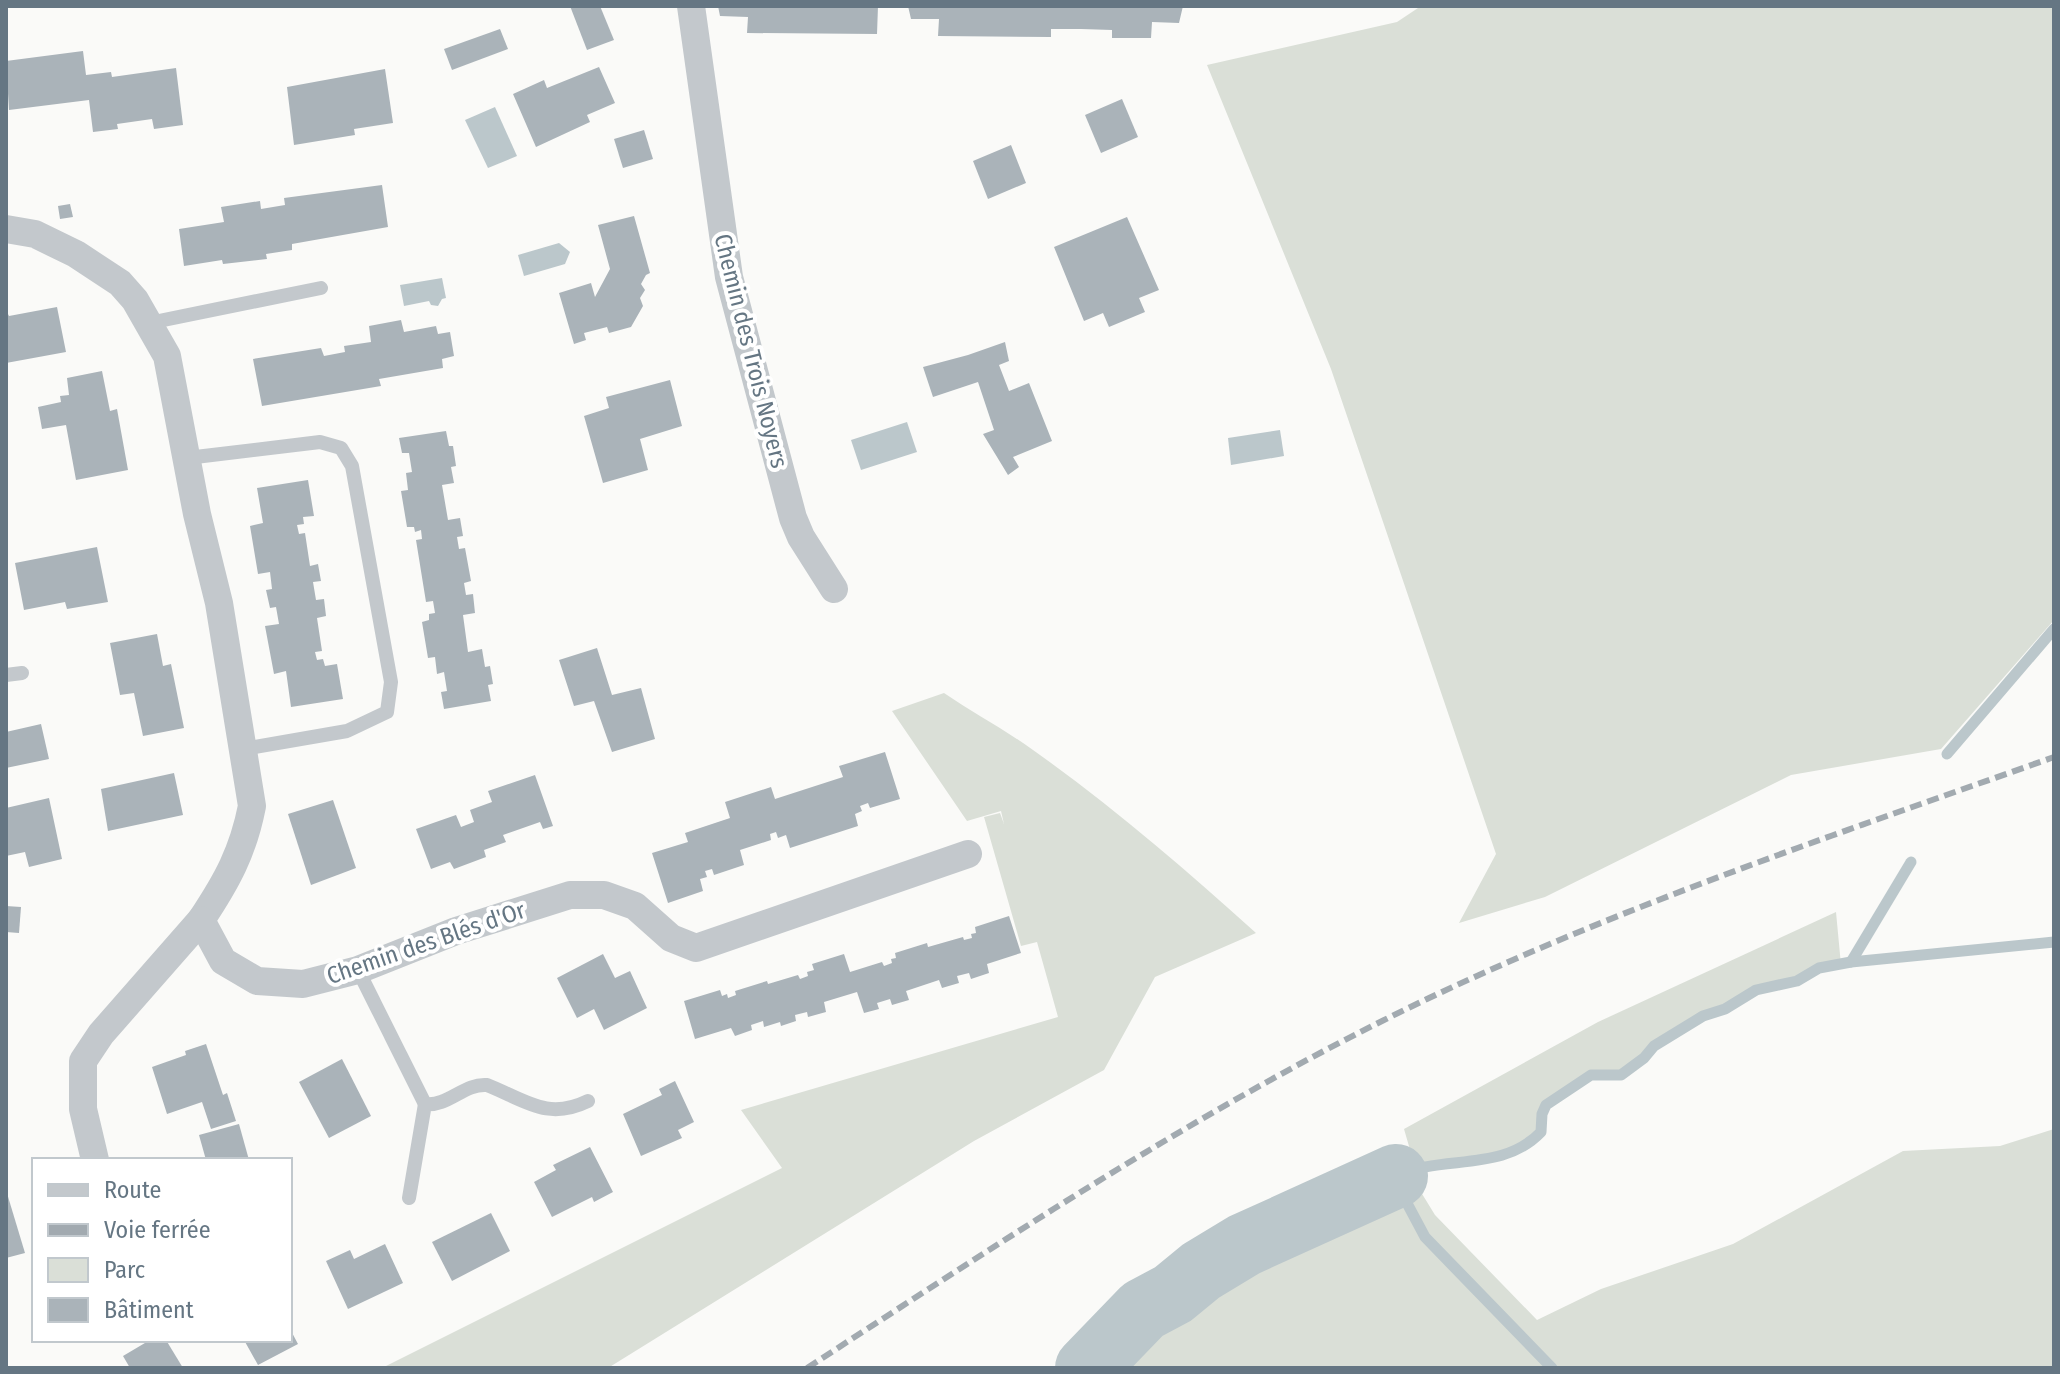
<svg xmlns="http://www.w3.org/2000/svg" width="2060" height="1374" font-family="'Fira Sans Condensed',sans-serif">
<rect width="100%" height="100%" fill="#fafaf8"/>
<!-- green -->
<g fill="#dadfd7">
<path d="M1421,6H2054V620L1941,749L1791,775L1545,897L1459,923L1496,854L1331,369L1207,65L1397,22Z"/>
<path d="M944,693C973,713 1004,729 1033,750C1112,806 1184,868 1256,933L1155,977L1104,1070L974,1141L608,1368H382L782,1168L741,1110L1058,1017L1037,942L1021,946L984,817L1000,813L1004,824L1001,811L967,821L892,711Z"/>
<path d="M1836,912L1841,965L1819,968L1797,981L1756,990L1725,1009L1703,1016L1654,1046L1644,1058L1621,1075H1591L1546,1105L1542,1114L1541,1132L1529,1145L1509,1154L1473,1163L1415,1167L1404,1129L1598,1022Z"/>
<path d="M2054,1129V1368H1087L1143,1310L1173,1294L1201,1271L1244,1245L1408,1171L1435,1215L1537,1320L1601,1289L1733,1244L1903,1151L2000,1146Z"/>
<path d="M1176,1279L1138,1305L1076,1368H1057L1111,1309Z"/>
</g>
<!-- water -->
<g fill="#bbc7cb">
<path d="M495,107L517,156L488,168L465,120Z"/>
<path d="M559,243L570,252L565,264L524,276L518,255Z"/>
<path d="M442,278L446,298L442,299L438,306L431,305L429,301L404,306L400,285Z"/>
<path d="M907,422L917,452L861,470L851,440Z"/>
<path d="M1280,430L1284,456L1231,465L1228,438Z"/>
</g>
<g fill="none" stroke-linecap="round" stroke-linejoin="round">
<!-- stream -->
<g stroke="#bbc7cb" stroke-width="11">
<path d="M1947,754L2054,629"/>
<path d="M1851,962L1911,862"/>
<path d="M1552,1368L1425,1237L1401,1192L1396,1176C1443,1154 1502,1173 1541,1132L1542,1114L1546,1105L1591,1075H1621L1644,1058L1654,1046L1703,1016L1725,1009L1756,990L1797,981L1819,968L1851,962L2054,942"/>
</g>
<!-- river -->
<path stroke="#bbc7cb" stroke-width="64" d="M1087,1368L1143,1310L1173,1294L1201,1271L1244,1245L1396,1176"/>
</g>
<!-- building -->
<g fill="#aab3b9">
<path d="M570,6H600L614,40L587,50Z"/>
<path d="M718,6H878L877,34L747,33L748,17L720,16Z"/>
<path d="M908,6H1183L1179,23L1152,22L1151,38H1112V30L1081,29H1051V37L938,36L939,19H911Z"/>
<path d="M500,29L508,49L452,70L444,49Z"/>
<path d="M83,51L86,75L111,72L112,77L176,68L183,125L154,129L152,119L117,124L118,129L93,132L89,100L9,110L6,61Z"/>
<path d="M599,67L615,103L587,115L590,122L536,147L513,94L544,80L547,88Z"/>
<path d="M385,69L393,123L354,129L355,135L294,145L287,87Z"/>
<path d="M1122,99L1138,137L1101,153L1085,115Z"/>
<path d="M644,130L653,159L623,168L614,139Z"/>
<path d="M1011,145L1026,183L988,199L973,161Z"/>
<path d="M382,185L388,227L292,244V250L266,254L267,259L223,264L222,260L184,266L179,229L224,222L221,207L260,201L261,209L285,205L284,198Z"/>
<path d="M70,204L73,217L60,219L58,206Z"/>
<path d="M634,216L650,273L646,275L641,284L645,290L640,298L643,306L631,327L609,333L607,327L584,333L586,340L574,344L559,293L591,283L595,297L610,269L598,225Z"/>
<path d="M1127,217L1159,290L1139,298L1145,312L1109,327L1103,313L1084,321L1054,247Z"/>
<path d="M57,307L66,352L6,363V310L9,316Z"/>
<path d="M401,320L404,332L436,326L438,334L450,332L454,356L442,359L443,368L379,379L381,386L262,406L253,359L321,348L324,356L345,352L344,346L371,342L369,326Z"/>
<path d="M1005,342L1009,361L999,365L1009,391L1029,383L1052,441L1013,457L1019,467L1008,475L983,434L994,430L978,382L933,397L923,367L968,355Z"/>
<path d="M102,371L110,411L117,409L128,470L76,480L66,425L42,429L38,407L61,402L60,396L69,395L67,378Z"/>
<path d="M670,380L682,426L640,439L648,470L603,483L584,416L609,408L606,397Z"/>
<path d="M446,431L449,446H453L456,466L451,467L454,483L442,485L448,520L460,518L463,536L457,537L459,549L465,548L471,581L464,583L466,595L473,594L475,613L463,615L468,652L482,649L485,667L490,666L493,684L488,685L491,701L444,709L441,692L447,691L444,672L437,674L435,657L428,658L422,622L429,620V614L435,613L433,601L426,602L416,540L422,539L421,530L415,532L414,527H407L401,491L408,490L406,473L412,472L409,453H402L399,438Z"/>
<path d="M308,480L314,516L303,517L304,524L297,525L299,534L305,533L310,566L318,564L321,581L313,582L316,600L324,599L326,616L317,618L322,651L315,652L317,660L323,659L325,666L337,664L343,699L291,707L286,671L274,674L265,626L279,624L276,607L270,608L266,590L272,589L270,572L258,574L250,526L263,523L257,488Z"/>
<path d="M97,547L108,602L67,609L65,602L24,610L15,563Z"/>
<path d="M157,634L163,666L171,664L184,728L143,736L134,693L120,695L110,643Z"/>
<path d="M597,648L612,695L641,688L655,739L612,752L594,701L574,706L559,660Z"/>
<path d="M41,724L49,759L6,768V732Z"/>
<path d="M885,752L900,799L870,808L868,803L860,806L862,811L855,814L858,826L790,848L786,835L778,838L776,832L770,834L771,840L740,850L744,865L714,875L712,869L705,871L707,877L700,879L703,891L668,903L652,853L688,842L685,833L730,818L725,802L771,787L775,799L843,777L839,766Z"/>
<path d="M174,773L183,815L108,831L101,789Z"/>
<path d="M535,775L553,826L543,829L540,822L503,835L506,842L484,850L486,857L454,869L450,862L431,869L416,829L456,815L461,827L474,822L470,810L492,802L488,791Z"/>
<path d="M49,798L62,859L29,867L25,852L6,856V808Z"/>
<path d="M333,800L356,868L311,885L288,814Z"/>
<path d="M6,906L21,907L19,933L6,932Z"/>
<path d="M1009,916L1021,953L987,964L989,973L971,979L969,973L957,976L959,983L942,988L939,980L906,991L909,1000L892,1005L890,999L877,1003L879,1009L864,1013L857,992L824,1002L826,1012L808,1017L807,1012L795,1015L796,1021L781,1026L780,1022L764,1027L763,1021L751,1025L752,1030L735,1036L731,1028L695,1039L684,1001L720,990L722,996L727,994L728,998L736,995L735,991L767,981L768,984L798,975L800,979L808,976L807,972L814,970L812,964L844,954L850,972L882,962L884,966L892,963L891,959L896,958L895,953L927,943L928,947L963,937L964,940L972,938L971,934L976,933L975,927Z"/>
<path d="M603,954L615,978L630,971L647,1008L604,1030L594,1009L577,1018L557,978Z"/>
<path d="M206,1044L223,1095L227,1093L236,1121L211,1129L202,1102L167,1114L152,1067L186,1055L185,1051Z"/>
<path d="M342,1059L371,1116L329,1138L299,1082Z"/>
<path d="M675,1081L694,1122L678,1130L682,1138L641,1156L623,1114L662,1095L659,1089Z"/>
<path d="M239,1124L249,1160H206L199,1135Z"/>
<path d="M590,1147L613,1192L594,1202L592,1197L552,1217L534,1182L556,1170L553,1165Z"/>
<path d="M6,1190L25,1253L6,1258Z"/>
<path d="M491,1213L510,1251L452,1281L432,1242Z"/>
<path d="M385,1244L403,1283L348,1309L326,1261L350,1250L354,1259Z"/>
<path d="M290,1329L298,1344L258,1365L244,1340H290Z"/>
<path d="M150,1340H166L183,1368H130L123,1356Z"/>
</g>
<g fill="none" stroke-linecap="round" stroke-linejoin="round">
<!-- lane -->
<g stroke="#c3c8cc" stroke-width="14">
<path d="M149,323L321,288"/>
<path d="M187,458L320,442L341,448L352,466L391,682L387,712L347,731L243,749"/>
<path d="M6,675L22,673"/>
<path d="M358,970L425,1104"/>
<path d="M409,1198L425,1104C448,1107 464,1083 487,1085C525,1100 547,1121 588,1101"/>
</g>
<!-- street -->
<g stroke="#c3c8cc" stroke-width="28">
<path d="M691,6L729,277L793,518L801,537L834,589"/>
<path d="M6,229L35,234L76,254L120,283L135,300L167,356L197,514L219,603L252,806C243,852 227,881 201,920L223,961L257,981L303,984L358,970L456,931L570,895H604L635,906L671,938L696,948L968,854"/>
<path d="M95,1160L83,1109V1061L101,1034L201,920"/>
</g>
<!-- rail -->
<path stroke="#a2aab0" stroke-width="6" stroke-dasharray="12 6" stroke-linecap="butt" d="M807,1368C1009,1237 1209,1103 1427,999C1629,903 1843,832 2054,757"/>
</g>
<g text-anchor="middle" stroke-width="8" stroke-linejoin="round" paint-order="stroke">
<!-- street labels -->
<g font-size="24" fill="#657683" stroke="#fff">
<text transform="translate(751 351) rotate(76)" y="8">Chemin des Trois Noyers</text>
<text transform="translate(426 943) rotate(-19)" y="8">Chemin des Blés d'Or</text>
</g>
</g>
<!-- border -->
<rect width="2060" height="1374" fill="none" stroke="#657683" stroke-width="16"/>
<!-- legend -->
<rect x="32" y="1158" width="260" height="184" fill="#ffffff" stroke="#c1c8cd" stroke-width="2"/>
<rect x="48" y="1184" width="40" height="12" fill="#c3c8cc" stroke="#c1c8cd" stroke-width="2"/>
<text x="104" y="1198" font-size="24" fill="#657683">Route</text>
<rect x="48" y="1224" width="40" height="12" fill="#a2aab0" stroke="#c1c8cd" stroke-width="2"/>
<text x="104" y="1238" font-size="24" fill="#657683">Voie ferrée</text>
<rect x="48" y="1258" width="40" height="24" fill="#dadfd7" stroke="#c1c8cd" stroke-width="2"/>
<text x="104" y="1278" font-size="24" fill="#657683">Parc</text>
<rect x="48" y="1298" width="40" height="24" fill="#aab3b9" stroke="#c1c8cd" stroke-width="2"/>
<text x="104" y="1318" font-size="24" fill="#657683">Bâtiment</text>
</svg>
